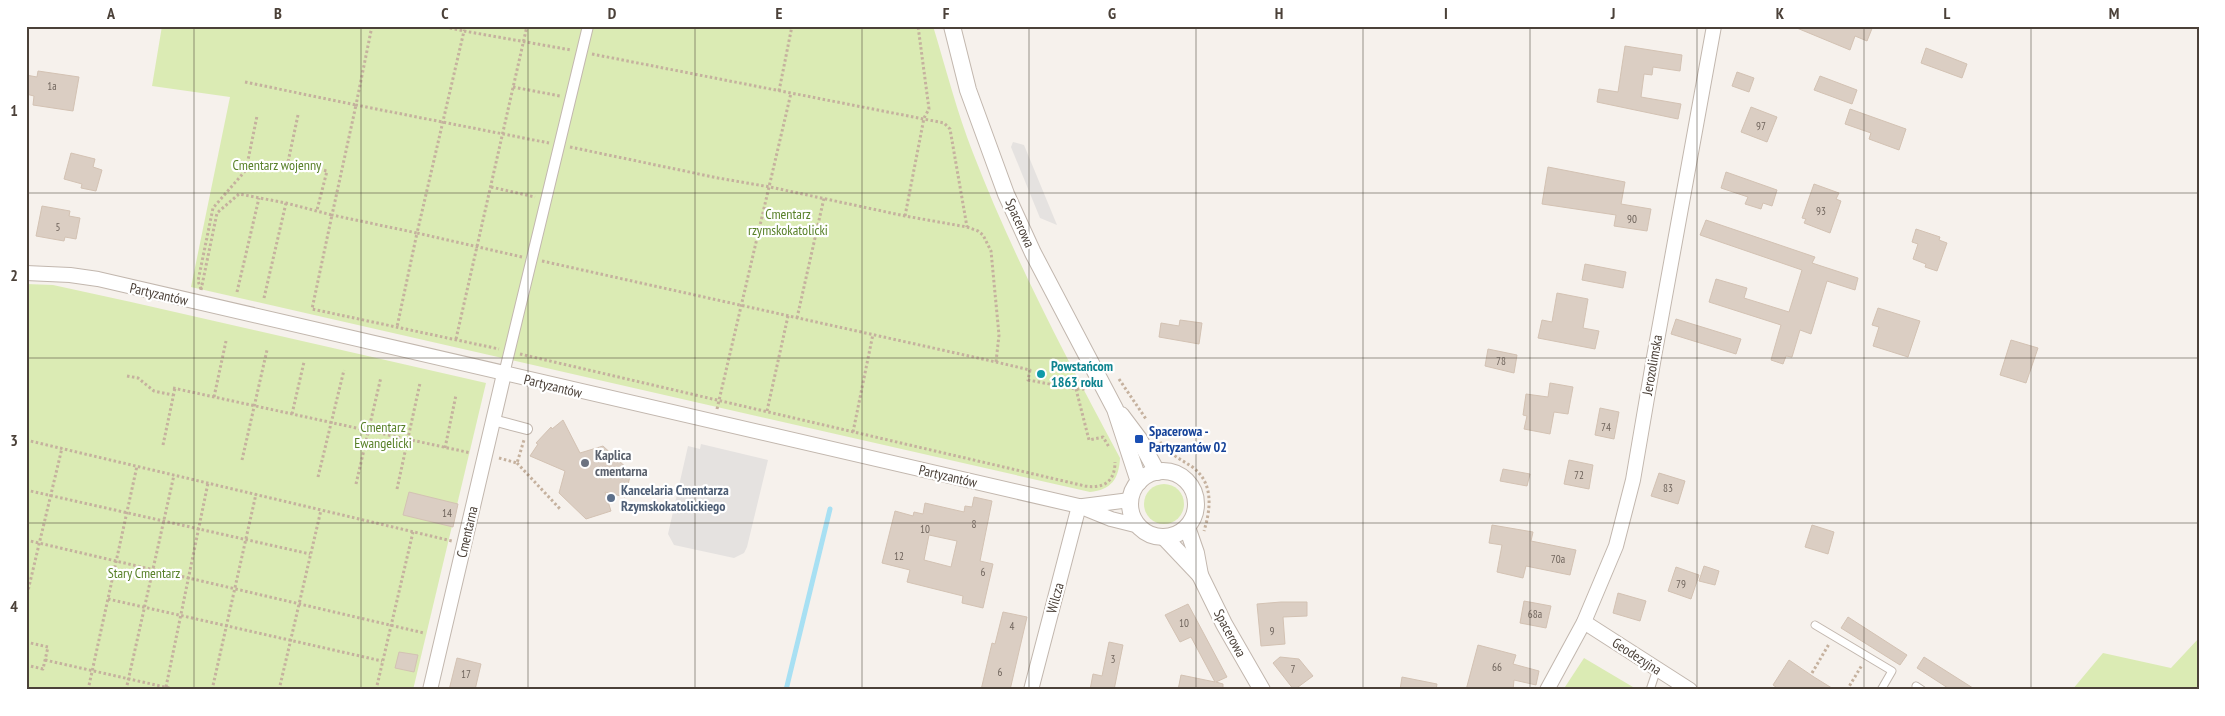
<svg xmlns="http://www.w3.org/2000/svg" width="2225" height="716" font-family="'PT Sans Narrow',sans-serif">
<rect width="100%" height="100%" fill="#f6f1ec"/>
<!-- green -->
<g fill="#dbebb4">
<path d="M162,26H933C946,69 957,112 973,153C1014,259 1067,359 1120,458C1119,479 1111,490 1090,492L191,287L230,97L152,86Z"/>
<path d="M26,284L53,285L131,302L486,383L413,690H26Z"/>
<circle cx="1164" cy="504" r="20"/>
<path d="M2199,638V690H2072L2103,653L2171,668Z"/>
<path d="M1584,658L1638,690H1563Z"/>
</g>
<!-- parking -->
<g fill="#e5e2e0">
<path d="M1013,142L1024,145L1057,225L1040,218L1011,147Z"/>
<path d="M701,444L768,460L747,547L744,553L734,558L674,545L668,534L688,446L700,449Z"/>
</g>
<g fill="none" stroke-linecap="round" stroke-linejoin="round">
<!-- stream -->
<path stroke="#a8e0f3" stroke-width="5" d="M786,690L830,509"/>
</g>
<!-- building -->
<g fill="#dbcec3" stroke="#d3c2b3" fill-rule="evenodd">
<path d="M1792,26H1873L1867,41L1855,36L1850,50Z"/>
<path d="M1625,46L1682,55L1680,71L1653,67L1652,75L1644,74L1641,97L1681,104L1678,119L1597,102L1599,89L1618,92Z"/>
<path d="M1926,48L1967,64L1962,78L1921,63Z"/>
<path d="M38,71L79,77L73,111L33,105L34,96L26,94V75L37,77Z"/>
<path d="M1737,72L1754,78L1749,92L1732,86Z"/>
<path d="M1820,76L1857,90L1852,104L1814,90Z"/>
<path d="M1751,107L1777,117L1767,142L1741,132Z"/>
<path d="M1850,109L1906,129L1899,150L1869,139L1871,133L1845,124Z"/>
<path d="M71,153L95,159L93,167L102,170L96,191L81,188L82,184L64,179Z"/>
<path d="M1548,167L1625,182L1621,204L1651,209L1647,231L1614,226L1616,215L1542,204Z"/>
<path d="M1726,172L1777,190L1772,206L1763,203L1761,209L1745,204L1748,197L1721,188Z"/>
<path d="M1814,184L1839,193L1836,199L1841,201L1830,233L1804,223L1806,219L1802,218Z"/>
<path d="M42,206L70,211L69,216L80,218L76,239L65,237L64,241L36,236Z"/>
<path d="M1706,220L1815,257L1812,263L1858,278L1855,290L1827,281L1811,334L1800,330L1792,357L1786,356L1783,364L1771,360L1781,325L1709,302L1716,279L1747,288L1744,298L1789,312L1802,270L1700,235Z"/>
<path d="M1916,229L1940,237L1939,240L1947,243L1937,271L1925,267L1926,264L1913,259L1918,244L1912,242Z"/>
<path d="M1585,264L1626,272L1623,288L1582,280Z"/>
<path d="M1557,293L1588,299L1583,328L1599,331L1595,349L1538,338L1542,320L1552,322Z"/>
<path d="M1878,308L1920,321L1908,357L1873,346L1879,327L1872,325Z"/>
<path d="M1676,319L1741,339L1736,354L1671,334Z"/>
<path d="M1180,320L1202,323L1199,344L1159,337L1161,323L1179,326Z"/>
<path d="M2011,340L2038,348L2026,383L2000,375Z"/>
<path d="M1488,349L1517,355L1514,373L1485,366Z"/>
<path d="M1550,383L1573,387L1568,414L1554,412L1550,434L1524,429L1527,416L1523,415L1526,394L1548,397Z"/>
<path d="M1600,408L1619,412L1614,439L1595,435Z"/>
<path d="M563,420L580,453L603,446L631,472L625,497L605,492L611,511L586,519L559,493L565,471L530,456L538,444L536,443L551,427L552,429Z"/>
<path d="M1569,460L1593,465L1589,489L1564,484Z"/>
<path d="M1503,469L1530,474L1527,486L1500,481Z"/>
<path d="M1659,473L1685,481L1678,504L1651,496Z"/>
<path d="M409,492L458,504L453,527L403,515Z"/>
<path d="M974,497L992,501L980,561L993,564L983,608L962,603L963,596L907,582L910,570L882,563L895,511L913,516L914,512L923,514L925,503L964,512L965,506L972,507ZM929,535L957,541L951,567L924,560Z"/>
<path d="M1492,525L1533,532L1531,541L1576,550L1570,575L1526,566L1523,578L1497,572L1502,545L1489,543Z"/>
<path d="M1812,525L1834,532L1828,554L1805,547Z"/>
<path d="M1704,566L1719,571L1715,585L1699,581Z"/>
<path d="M1676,567L1699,575L1691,599L1668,591Z"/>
<path d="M1618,593L1646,601L1640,621L1613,613Z"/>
<path d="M1524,601L1551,606L1546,628L1520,623Z"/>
<path d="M1281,602H1307V616L1283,617L1285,644L1261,646L1257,604Z"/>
<path d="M1188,604L1227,677L1216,682L1223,684V690H1178L1181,675L1215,682L1191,637L1180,642L1165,615Z"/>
<path d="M1003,612L1027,617L1010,690H981L992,643L995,644Z"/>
<path d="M1848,617L1907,655L1900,665L1841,628Z"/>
<path d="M1109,642L1123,645L1114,690H1090L1093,674L1102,676Z"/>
<path d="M1478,645L1516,655L1513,664L1539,671L1536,685L1514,680L1513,690H1466Z"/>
<path d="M399,652L418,655L414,672L395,668Z"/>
<path d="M1280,657L1299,659L1313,676L1294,690L1273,663Z"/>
<path d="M1924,657L1976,690H1951L1917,668Z"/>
<path d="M457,658L481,664L475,690H449Z"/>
<path d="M1789,660L1814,677L1835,690H1780L1773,685Z"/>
<path d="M1402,677L1437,684L1436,690H1400Z"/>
</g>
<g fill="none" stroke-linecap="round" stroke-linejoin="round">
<defs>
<g id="service">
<path d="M1815,625L1892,671L1881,690"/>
<path d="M1916,686L1922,690"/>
<path d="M1650,690L1657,669"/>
</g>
<g id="pedestrian">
<path d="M504,374L588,26"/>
<path d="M493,420L527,429"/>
</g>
<g id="minor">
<path d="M26,273L70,275L98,279L1079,506L1111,519L1139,526"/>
<path d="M1083,506L1130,500"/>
<path d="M1584,622L1690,690"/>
<path d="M430,690L504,374"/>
<path d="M1031,690L1079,506"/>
<path d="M1547,690L1584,622L1616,546L1633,480L1654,357L1714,26"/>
</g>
<g id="tertiary">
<path d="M952,26L968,90L1006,194L1033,253L1115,409L1139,482"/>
<path d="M1121,415L1139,439L1157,472"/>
<circle cx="1163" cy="504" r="33"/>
<path d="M1187,527L1196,553L1200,575L1224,624L1262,690"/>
<path d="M1164,537L1200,575"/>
</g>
</defs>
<!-- service casing -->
<use href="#service" stroke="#c2b7ae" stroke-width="9"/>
<!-- pedestrian casing -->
<use href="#pedestrian" stroke="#c2b7ae" stroke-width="12"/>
<!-- minor casing -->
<use href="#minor" stroke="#c2b7ae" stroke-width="16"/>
<!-- tertiary casing -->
<use href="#tertiary" stroke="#c2b7ae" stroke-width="18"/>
<!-- path -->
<g stroke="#c5b19e" stroke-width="3" stroke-dasharray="2.5 2.5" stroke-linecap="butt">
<path d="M372,26L356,105L549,143"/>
<path d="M440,26L464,31"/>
<path d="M592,54L944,123L950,129L967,227"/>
<path d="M245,82L356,105L332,215L417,233L397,327"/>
<path d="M513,87L560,96"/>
<path d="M779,91L792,26"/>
<path d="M298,115L288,162L327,171L317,210"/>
<path d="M570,147L718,178L770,187L905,216L967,227L978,231L983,235L991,251L999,335L996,362"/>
<path d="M491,187L535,197"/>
<path d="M905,216L924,118L929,109L918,26"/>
<path d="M522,257L417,233L464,31L571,50"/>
<path d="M542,261L996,362L1030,370L1028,380L1076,389H1086"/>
<path d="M201,289L198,281L213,208L246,170L257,116"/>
<path d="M201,290L217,213L239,194L286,203L332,215L312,309L499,349"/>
<path d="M237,292L259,198"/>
<path d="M264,298L286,203"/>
<path d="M797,318L824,198"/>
<path d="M456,339L527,26"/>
<path d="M520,354L1085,486C1103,489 1115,482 1115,462"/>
<path d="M127,376L138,378L154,391L173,395"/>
<path d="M1119,379L1146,419"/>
<path d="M173,388L471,453"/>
<path d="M1076,389L1089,440L1103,437L1109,447"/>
<path d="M214,397L226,341"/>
<path d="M717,409L791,93"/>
<path d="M767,411L788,316"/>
<path d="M292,414L304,362"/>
<path d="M853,432L873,334"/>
<path d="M26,440L452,541"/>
<path d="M1160,442C1168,453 1180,459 1191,466C1214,482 1211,508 1204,531"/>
<path d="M163,445L175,388"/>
<path d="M445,448L456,395"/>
<path d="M499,458L517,463L524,440"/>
<path d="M242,460L267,350"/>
<path d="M517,463L561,510"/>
<path d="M318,477L344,370"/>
<path d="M356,484L381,377"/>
<path d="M397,489L420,383"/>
<path d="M26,490L310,554"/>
<path d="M26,540L424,633"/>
<path d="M26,599L62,448"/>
<path d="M108,599L382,661"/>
<path d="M26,642L48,647L43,669L26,665"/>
<path d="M45,660L178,690"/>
<path d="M1812,673L1829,644"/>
<path d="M166,687L208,483"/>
<path d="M88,690L137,466"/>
<path d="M126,690L174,475"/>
<path d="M212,690L256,494"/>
<path d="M279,690L321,510"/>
<path d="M376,690L413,532"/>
<path d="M1847,690L1862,665"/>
</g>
<!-- service -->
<use href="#service" stroke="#fff" stroke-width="7"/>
<!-- pedestrian -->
<use href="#pedestrian" stroke="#fff" stroke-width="10"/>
<!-- minor -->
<use href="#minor" stroke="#fff" stroke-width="14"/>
<!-- tertiary -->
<use href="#tertiary" stroke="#fff" stroke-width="16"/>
</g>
<!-- grid -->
<path fill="none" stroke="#4b4139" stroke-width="1" stroke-opacity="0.55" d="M194,26V690M361,26V690M528,26V690M695,26V690M862,26V690M1029,26V690M1196,26V690M1363,26V690M1530,26V690M1697,26V690M1864,26V690M2031,26V690M26,193H2199M26,358H2199M26,523H2199"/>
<!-- markers -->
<circle fill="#0f9aa8" stroke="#fff" stroke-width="2" cx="1041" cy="374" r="5"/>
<rect fill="#1a4fb4" stroke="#fff" stroke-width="2" x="1134" y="434" width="10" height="10" rx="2.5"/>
<circle fill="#6b7280" stroke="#fff" stroke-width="2" cx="585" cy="463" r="5"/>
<circle fill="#5c6f8a" stroke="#fff" stroke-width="2" cx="611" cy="498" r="5"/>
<g text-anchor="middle" stroke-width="4.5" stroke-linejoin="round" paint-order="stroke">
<!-- number labels -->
<g font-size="11" fill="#6f645c">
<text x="52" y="90">1a</text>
<text x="1761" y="130">97</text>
<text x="1821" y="215">93</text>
<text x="1632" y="223">90</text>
<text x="58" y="231">5</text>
<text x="1501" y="365">78</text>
<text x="1606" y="431">74</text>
<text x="1579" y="479">72</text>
<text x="1668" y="492">83</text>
<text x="447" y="517">14</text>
<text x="974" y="528">8</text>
<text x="925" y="533">10</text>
<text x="899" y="560">12</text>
<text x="1558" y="563">70a</text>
<text x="983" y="576">6</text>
<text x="1681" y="588">79</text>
<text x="1535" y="618">68a</text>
<text x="1184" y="627">10</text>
<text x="1012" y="630">4</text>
<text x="1272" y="635">9</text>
<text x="1113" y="663">3</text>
<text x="1497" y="671">66</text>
<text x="1293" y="673">7</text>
<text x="1000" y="676">6</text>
<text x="466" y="678">17</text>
</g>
<!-- park labels -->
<g font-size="14" fill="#588029" stroke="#fff">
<text x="277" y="170">Cmentarz wojenny</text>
<text x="788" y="219">Cmentarz<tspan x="788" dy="16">rzymskokatolicki</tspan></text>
<text x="383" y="432">Cmentarz<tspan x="383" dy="16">Ewangelicki</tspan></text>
<text x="144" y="578">Stary Cmentarz</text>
</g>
<!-- street labels -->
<g font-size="14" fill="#4b4139" stroke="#fff">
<text transform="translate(1020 223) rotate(66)" y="5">Spacerowa</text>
<text transform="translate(159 294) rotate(13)" y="5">Partyzantów</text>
<text transform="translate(1652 365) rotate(-80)" y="5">Jerozolimska</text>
<text transform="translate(553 386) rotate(14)" y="5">Partyzantów</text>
<text transform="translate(948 476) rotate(13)" y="5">Partyzantów</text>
<text transform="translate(467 532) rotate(-77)" y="5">Cmentarna</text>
<text transform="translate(1055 598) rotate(-75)" y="5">Wilcza</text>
<text transform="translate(1230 633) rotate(62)" y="5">Spacerowa</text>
<text transform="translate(1637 656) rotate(33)" y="5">Geodezyjna</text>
</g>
<!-- culture labels -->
<g font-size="14" font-weight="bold" fill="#0d838f" stroke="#fff" text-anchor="start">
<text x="1051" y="371">Powstańcom<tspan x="1051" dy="16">1863 roku</tspan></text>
</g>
<!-- transit labels -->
<g font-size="14" font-weight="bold" fill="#164399" stroke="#fff" text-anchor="start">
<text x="1149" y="436">Spacerowa -<tspan x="1149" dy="16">Partyzantów 02</tspan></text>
</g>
<!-- worship labels -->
<g font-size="14" font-weight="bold" fill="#5b616d" stroke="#fff" text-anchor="start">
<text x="595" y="460">Kaplica<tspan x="595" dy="16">cmentarna</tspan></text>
</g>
<!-- service labels -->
<g font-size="14" font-weight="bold" fill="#4e5e75" stroke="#fff" text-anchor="start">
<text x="621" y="495">Kancelaria Cmentarza<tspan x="621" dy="16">Rzymskokatolickiego</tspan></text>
</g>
</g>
<!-- border -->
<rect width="2225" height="716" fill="none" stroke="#ffffff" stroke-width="55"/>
<rect x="28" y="28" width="2170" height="660" fill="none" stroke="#4b4139" stroke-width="2"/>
<g font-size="16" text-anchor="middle" font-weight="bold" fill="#4b4139">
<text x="111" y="19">A</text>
<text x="278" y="19">B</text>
<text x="445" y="19">C</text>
<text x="612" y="19">D</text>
<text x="779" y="19">E</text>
<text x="946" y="19">F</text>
<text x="1112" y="19">G</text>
<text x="1279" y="19">H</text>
<text x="1446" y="19">I</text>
<text x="1613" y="19">J</text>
<text x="1780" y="19">K</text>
<text x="1947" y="19">L</text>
<text x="2114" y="19">M</text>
<text x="14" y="116">1</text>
<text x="14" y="281">2</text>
<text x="14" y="446">3</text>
<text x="14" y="612">4</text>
</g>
</svg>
